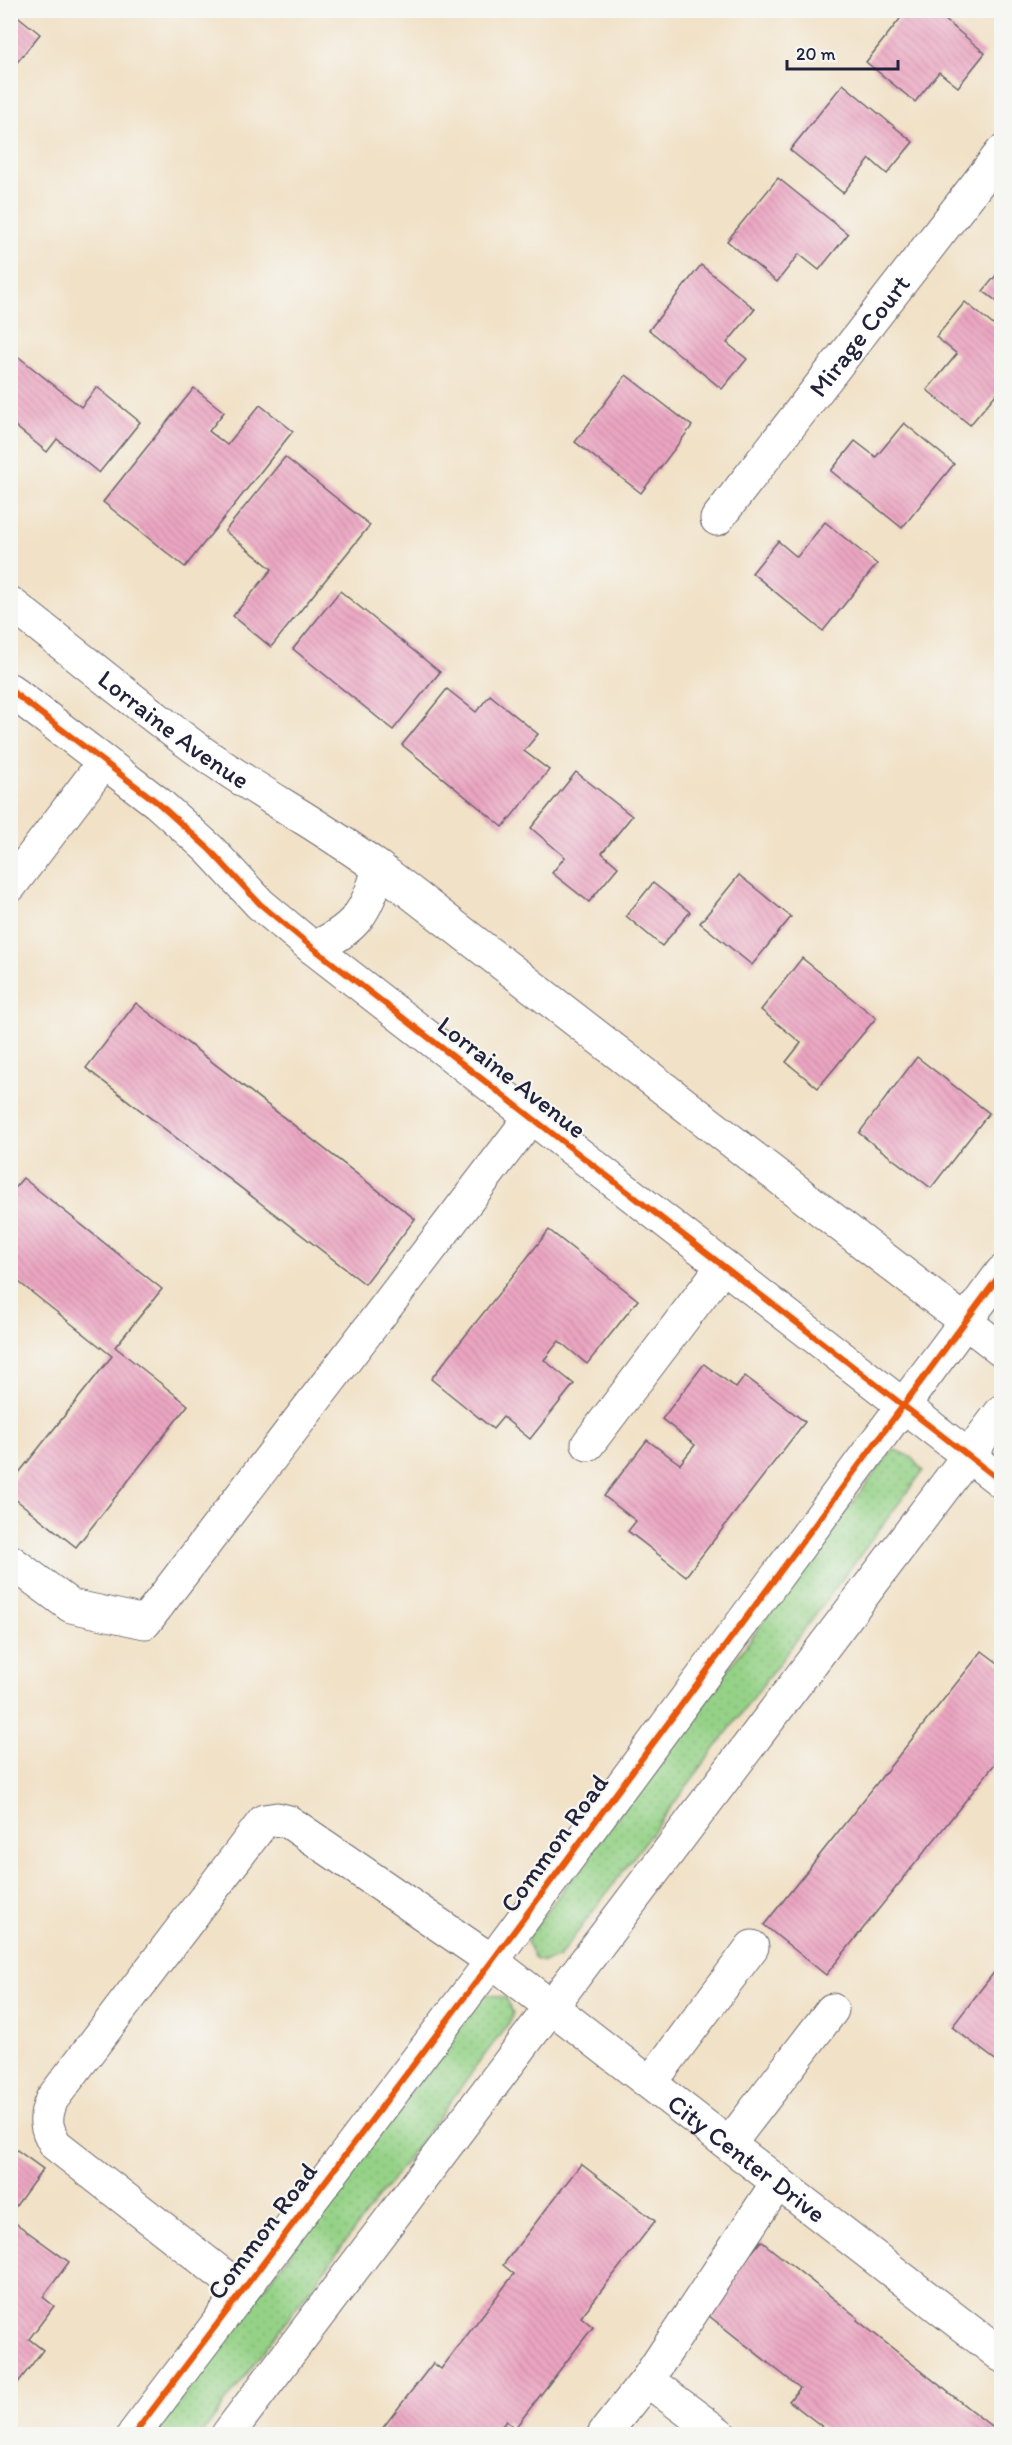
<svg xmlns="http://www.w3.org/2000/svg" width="1012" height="2445" font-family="Itim,sans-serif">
<defs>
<pattern id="grass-dots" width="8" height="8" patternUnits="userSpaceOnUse" patternTransform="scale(1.5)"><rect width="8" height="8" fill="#95d287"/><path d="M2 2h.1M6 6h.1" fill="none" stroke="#80b475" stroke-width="1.8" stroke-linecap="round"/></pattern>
<pattern id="building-back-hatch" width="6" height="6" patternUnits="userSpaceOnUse" patternTransform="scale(1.5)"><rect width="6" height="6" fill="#eba5c1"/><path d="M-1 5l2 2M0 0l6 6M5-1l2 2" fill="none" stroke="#c98ea7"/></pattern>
</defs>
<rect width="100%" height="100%" fill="#f6f6f2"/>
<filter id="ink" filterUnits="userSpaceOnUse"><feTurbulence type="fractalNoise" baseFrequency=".0167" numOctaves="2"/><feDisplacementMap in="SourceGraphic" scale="12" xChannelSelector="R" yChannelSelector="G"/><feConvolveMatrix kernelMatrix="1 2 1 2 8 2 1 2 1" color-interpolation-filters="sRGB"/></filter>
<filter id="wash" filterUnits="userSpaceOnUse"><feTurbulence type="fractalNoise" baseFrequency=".008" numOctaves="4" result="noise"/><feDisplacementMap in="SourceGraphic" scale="24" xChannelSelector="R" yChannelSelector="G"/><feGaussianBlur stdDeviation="1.35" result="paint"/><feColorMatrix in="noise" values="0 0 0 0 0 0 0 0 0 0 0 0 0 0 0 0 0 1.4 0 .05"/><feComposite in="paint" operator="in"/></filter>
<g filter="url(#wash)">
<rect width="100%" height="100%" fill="#f1e1c6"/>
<!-- grass -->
<g fill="url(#grass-dots)" stroke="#5c7a61" stroke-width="1.5">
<path d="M893,1449L911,1457L923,1471L558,1958L543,1962L535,1959L527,1943L529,1935Z"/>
<path d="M488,1994L505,1998L513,2013L511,2020L202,2434H155L481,1998Z"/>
</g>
<g id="blocks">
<!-- building -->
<g fill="url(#building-back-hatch)">
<path d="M10,10L40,34L10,71Z"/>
<path d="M907,10H933L985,53L958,87L939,72L915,102L866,62Z"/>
<path d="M843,84L913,142L887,174L870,159L843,193L790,150Z"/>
<path d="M778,178L848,234L819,270L799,254L777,282L727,241Z"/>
<path d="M701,265L755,309L727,343L747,359L722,389L649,330Z"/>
<path d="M1002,268V305L983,291Z"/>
<path d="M965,302L1002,332V387L970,425L927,390L957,354L936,337Z"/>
<path d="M10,350L81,407L97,387L140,422L99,473L57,439L47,452L10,422Z"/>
<path d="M626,375L692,426L641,493L575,442Z"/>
<path d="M194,388L224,412L209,431L227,445L260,405L293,431L185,567L103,502Z"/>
<path d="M904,423L954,464L902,528L831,471L855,441L876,457Z"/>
<path d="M285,457L370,525L271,647L233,616L272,569L225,531Z"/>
<path d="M825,522L877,564L823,631L752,573L778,541L797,557Z"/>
<path d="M340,591L440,672L393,730L293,649Z"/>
<path d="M447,689L476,712L490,695L538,734L524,751L549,770L503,827L402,745Z"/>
<path d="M576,772L632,816L602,853L618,867L589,902L552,873L565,857L531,828Z"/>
<path d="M739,875L791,917L752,965L700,923Z"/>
<path d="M653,883L690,912L662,946L626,916Z"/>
<path d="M802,958L876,1018L818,1088L786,1062L801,1043L761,1010Z"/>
<path d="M136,1003L415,1219L365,1284L86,1068Z"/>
<path d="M917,1057L989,1113L931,1188L859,1133Z"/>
<path d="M23,1178L162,1289L115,1347L188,1405L76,1547L10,1495V1484L112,1356L10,1275V1193Z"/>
<path d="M549,1230L638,1300L587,1364L559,1341L544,1360L574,1384L530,1439L503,1417L493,1429L431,1379Z"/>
<path d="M704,1364L736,1388L745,1376L805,1422L686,1576L628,1531L636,1521L604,1496L647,1440L680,1464L695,1445L662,1419Z"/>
<path d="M982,1651L1002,1666V1755L826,1975L764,1925Z"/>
<path d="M1002,1962V2065L952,2027Z"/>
<path d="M10,2145L43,2169L10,2214Z"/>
<path d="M581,2164L655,2221L581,2317L593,2327L515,2428L506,2421L496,2434H378L433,2363L441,2369L514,2274L503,2265Z"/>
<path d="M10,2219L69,2262L43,2297L54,2306L29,2339L43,2350L10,2393Z"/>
<path d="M761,2241L858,2318L857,2320L1001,2434H832L789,2401L800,2388L704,2312Z"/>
</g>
</g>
</g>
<g filter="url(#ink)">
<use href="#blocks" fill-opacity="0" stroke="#6a656c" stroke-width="1.5"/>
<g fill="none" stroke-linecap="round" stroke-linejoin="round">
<defs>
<g id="minor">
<path id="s1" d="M717,519L1002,152"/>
<path id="s2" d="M10,603C71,650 131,700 193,746C253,790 319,824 379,868L1002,1350"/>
<path d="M10,690L158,803L209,849L260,904L313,948L1002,1482"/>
<path d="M10,886L104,762"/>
<path d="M313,948C355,930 367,912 379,868"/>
<path d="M588,1444L723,1266"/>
<path d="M10,1561L71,1606L145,1622L531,1117"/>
<path d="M651,2082L752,1947"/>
<path d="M729,2144L832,2010"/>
<path id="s3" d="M242,2290L56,2145C45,2128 44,2118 52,2099L264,1821L277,1819L289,1822L492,1961L1002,2356"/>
<path d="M647,2380L719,2434"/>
<path d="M134,2434L492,1961L1002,1272"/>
<path d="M228,2434L1002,1411"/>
<path d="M604,2434L647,2380L778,2182"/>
</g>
</defs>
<!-- minor casing -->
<use href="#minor" stroke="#6a656c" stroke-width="35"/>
<!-- minor -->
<use href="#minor" stroke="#fff" stroke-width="33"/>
<defs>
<g id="cycleway">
<path d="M10,690L158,803L209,849L260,904L313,948L1002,1482"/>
<path d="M134,2434L492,1961L1002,1272"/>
</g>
</defs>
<!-- cycleway casing -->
<use href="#cycleway" stroke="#f6f6f2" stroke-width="10"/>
<!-- cycleway -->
<use href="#cycleway" stroke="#e8590c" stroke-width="6"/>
</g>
</g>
<g text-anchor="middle" stroke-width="4.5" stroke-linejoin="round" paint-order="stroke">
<!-- street labels -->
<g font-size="26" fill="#22223b" stroke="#f6f6f2">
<text dy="9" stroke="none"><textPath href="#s1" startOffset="232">Mirage Court</textPath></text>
<text dy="9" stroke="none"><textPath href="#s2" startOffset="207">Lorraine Avenue</textPath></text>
<text transform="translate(512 1077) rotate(38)" y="9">Lorraine Avenue</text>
<text transform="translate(554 1843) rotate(-54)" y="9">Common Road</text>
<text dy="9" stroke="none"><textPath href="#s3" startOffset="1228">City Center Drive</textPath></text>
<text transform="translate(262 2231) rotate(-53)" y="9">Common Road</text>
</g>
</g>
<!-- margin -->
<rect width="1012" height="2445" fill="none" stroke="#f6f6f2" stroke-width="36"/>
<!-- scale -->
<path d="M787 60v9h111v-9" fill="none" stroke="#22223b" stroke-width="3"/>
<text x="796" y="60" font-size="18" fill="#22223b" stroke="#f6f6f2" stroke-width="4.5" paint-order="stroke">20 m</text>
</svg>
